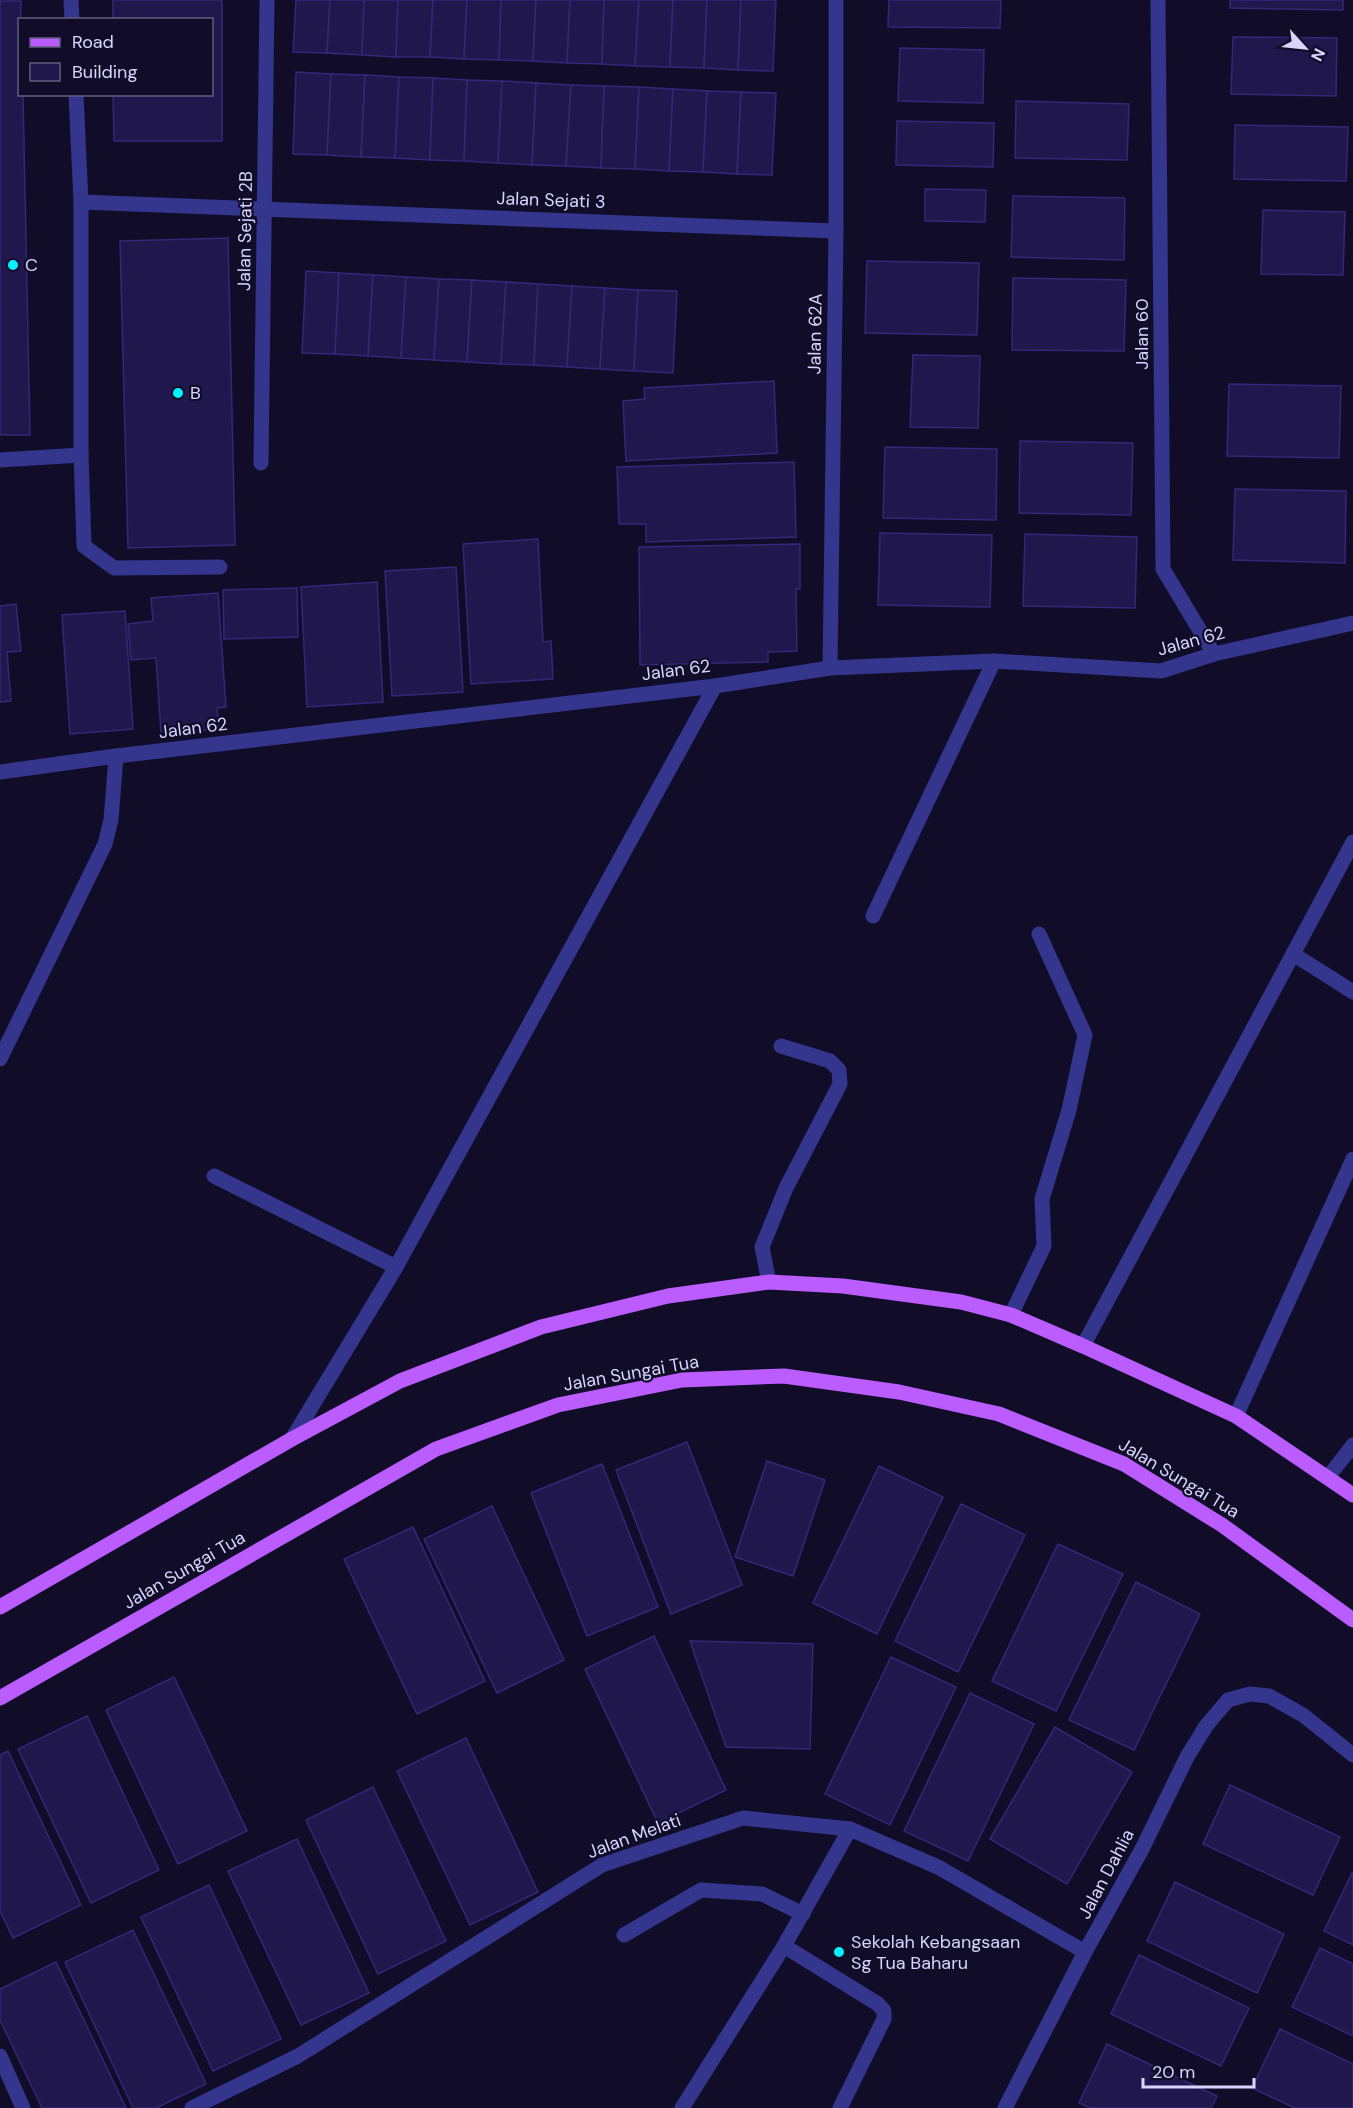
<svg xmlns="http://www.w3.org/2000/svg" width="1353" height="2108" font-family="'DM Sans',sans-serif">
<rect width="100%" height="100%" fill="#110d29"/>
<!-- building -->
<g fill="#20184c" stroke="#34277a" stroke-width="1.5">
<path d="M113,0H222V141H114L113,94H212V20H113Z"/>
<path d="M296,0H330L327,53L293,52Z"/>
<path d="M330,0H364L362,55L327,53Z"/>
<path d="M364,0H398L396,57L362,55Z"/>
<path d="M398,0H433L430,57H396Z"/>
<path d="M433,0H467L464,59L430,57Z"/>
<path d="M467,0H501L499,60L464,59Z"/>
<path d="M501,0H536L533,61L499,60Z"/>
<path d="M536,0H570L567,63L533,61Z"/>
<path d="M570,0H604L602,64L567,63Z"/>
<path d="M604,0H639L635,66L602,64Z"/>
<path d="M639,0H673L670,67L635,66Z"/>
<path d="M673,0H707L704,68L670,67Z"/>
<path d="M707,0H741L738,70L704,68Z"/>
<path d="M741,0H776L773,71L738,70Z"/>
<path d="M889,0H1001L1000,28L888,27Z"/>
<path d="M1230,0H1343V10L1230,8Z"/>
<path d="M0,1H21L20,94H23L30,435H0Z"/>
<path d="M1233,37L1337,38L1336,96L1231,94Z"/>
<path d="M900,48L984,50L983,103L898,101Z"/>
<path d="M296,72L331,74L327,155L293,154Z"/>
<path d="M331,74L365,75L361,157L327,155Z"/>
<path d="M365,75L399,77L395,158L361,157Z"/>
<path d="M399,77L433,78L430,160L395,158Z"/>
<path d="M433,78L467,80L464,161L430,160Z"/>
<path d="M467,80L502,81L498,163L464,161Z"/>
<path d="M502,81L536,83L532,165L498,163Z"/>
<path d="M536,83L571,85L566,166L532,165Z"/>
<path d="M571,85L604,86L601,168L566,166Z"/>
<path d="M604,86L639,87L635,169L601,168Z"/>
<path d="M639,87L673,89L669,171L635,169Z"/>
<path d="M673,89L707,91L703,172L669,171Z"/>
<path d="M707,91L741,92L737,174L703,172Z"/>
<path d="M741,92L776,93L772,175L737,174Z"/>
<path d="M1016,101L1129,104L1127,160L1015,158Z"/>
<path d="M897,121L994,123L993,167L896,165Z"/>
<path d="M1235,125L1348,127L1346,181L1234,179Z"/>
<path d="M925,189L986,190L985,222L925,221Z"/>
<path d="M1013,196L1125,198L1124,260L1011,257Z"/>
<path d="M1263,210L1345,212L1343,275L1261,274Z"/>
<path d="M228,238L235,545L128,548L120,241Z"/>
<path d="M867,261L979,263L977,335L865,333Z"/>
<path d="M306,271L339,273L335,354L302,353Z"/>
<path d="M339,273L373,275L368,356L335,354Z"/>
<path d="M373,275L406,277L401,358L368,356Z"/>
<path d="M406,277L439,279L434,360L401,358Z"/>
<path d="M1013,278L1126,280L1124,351L1012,350Z"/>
<path d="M439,279L472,280L467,362L434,360Z"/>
<path d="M472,280L506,282L501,364L467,362Z"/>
<path d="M506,282L538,284L534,365L501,364Z"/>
<path d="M538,284L572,286L567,367L534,365Z"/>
<path d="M572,286L605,288L600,369L567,367Z"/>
<path d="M605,288L638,290L634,371L600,369Z"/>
<path d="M638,290L677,291L673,373L634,371Z"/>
<path d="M913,355L980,356L978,428L910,427Z"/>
<path d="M774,381L777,453L626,461L623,401L645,399L644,388Z"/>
<path d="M1229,384L1341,386L1339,458L1227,456Z"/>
<path d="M1020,441L1133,443L1131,515L1019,513Z"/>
<path d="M885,447L997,449L996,520L883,518Z"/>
<path d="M794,462L796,537L646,542V524H619L617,467Z"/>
<path d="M1235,489L1346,491L1345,563L1233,560Z"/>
<path d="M880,533L992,535L990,607L878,605Z"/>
<path d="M1025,534L1137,537L1135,608L1023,606Z"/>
<path d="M538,539L543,642L551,641L553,679L471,684L463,544Z"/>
<path d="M800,544V589H796L797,651L768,652V662L640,665L639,547Z"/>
<path d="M456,567L463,692L392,696L385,571Z"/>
<path d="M377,582L383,702L307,707L301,587Z"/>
<path d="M297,588L298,637L224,639L223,590Z"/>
<path d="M218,593L226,707L217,708L219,729L161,733L156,658L131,660L128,624L153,621L151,598Z"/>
<path d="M16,604L21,651L7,652L11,701L0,702V606Z"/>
<path d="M125,611L133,729L70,734L62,615Z"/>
<path d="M687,1442L742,1585L671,1614L616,1470Z"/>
<path d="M767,1461L825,1480L793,1576L735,1557Z"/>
<path d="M602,1464L658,1607L587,1636L531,1493Z"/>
<path d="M879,1466L943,1497L877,1634L813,1603Z"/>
<path d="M961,1504L1025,1535L958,1672L895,1641Z"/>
<path d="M492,1506L564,1660L497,1693L424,1539Z"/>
<path d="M413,1527L485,1681L417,1714L344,1559Z"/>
<path d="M1058,1544L1123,1574L1056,1711L992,1681Z"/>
<path d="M1136,1582L1200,1614L1134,1750L1069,1720Z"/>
<path d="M654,1636L726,1790L658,1823L585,1669Z"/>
<path d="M690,1641L813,1644L810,1749L726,1747Z"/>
<path d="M891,1657L956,1687L890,1825L825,1794Z"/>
<path d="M174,1677L247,1831L178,1864L106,1710Z"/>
<path d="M970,1693L1034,1724L968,1861L904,1831Z"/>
<path d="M87,1716L159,1870L91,1903L18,1749Z"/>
<path d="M1055,1727L1132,1772L1067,1884L990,1839Z"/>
<path d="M466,1738L538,1892L470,1925L397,1771Z"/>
<path d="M8,1751L81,1905L13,1938L0,1911V1755Z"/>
<path d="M1230,1785L1340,1837L1313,1895L1203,1844Z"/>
<path d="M373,1787L446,1941L378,1974L306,1820Z"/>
<path d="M297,1839L369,1993L301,2025L228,1871Z"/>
<path d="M1352,1873H1353V1945L1324,1931Z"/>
<path d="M1175,1882L1284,1934L1257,1993L1147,1941Z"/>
<path d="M209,1885L281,2039L213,2071L141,1917Z"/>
<path d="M133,1930L206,2084L156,2108H133L65,1962Z"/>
<path d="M1320,1948L1353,1964V2036L1292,2007Z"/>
<path d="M1139,1955L1249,2008L1221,2066L1111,2014Z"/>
<path d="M56,1962L126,2108H42L0,2020V1989Z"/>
<path d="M1280,2029L1353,2064V2108H1295L1252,2088Z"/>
<path d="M1107,2044L1217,2096L1211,2108H1090L1079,2103Z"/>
</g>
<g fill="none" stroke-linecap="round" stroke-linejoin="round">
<!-- minor -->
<g stroke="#34358c" stroke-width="15">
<path d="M71,0L72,20"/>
<path d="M1158,0L1163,569L1214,654"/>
<path d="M76,94L81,202V455L84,546L114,568L220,567"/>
<path d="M81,202L836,231"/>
<path d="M0,460L81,455"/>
<path d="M261,463L267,0"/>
<path d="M830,668L836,231V0"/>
<path d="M0,772L116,756L715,686L830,668L994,661L1161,671L1214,654L1353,623"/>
<path d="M873,916L994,661"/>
<path d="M1293,954L1353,992"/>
<path d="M0,1059L105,844L111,820L116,756"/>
<path d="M214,1176L396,1267"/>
<path d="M769,1282L762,1247L786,1188L840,1084L839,1070L830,1061L781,1046"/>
<path d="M1011,1315L1044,1246L1042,1199L1069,1110L1085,1035L1039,934"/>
<path d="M1083,1346L1353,842"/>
<path d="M1236,1416L1353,1159"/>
<path d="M292,1439L396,1267L715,686"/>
<path d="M1328,1477L1353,1445"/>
<path d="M624,1935L701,1890L762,1894L803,1914"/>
<path d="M0,2056L23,2108"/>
<path d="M192,2108L298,2056L602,1865L743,1818L850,1829L938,1867L1085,1952"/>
<path d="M682,2108L784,1946"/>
<path d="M840,2108L884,2019V2011L878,2004L784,1946L850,1829"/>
<path d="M1005,2108L1085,1952L1142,1849L1187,1757L1206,1726L1228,1700L1250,1694L1269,1696L1303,1715L1353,1755"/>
</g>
<!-- major -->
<g stroke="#bb5cff" stroke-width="15">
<path d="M0,1607L292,1439L400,1381L541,1327L668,1296L769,1282L843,1286L961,1302L1011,1315L1083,1346L1236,1416L1353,1495"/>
<path d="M0,1698L436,1449L558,1405L682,1380L784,1376L899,1392L999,1414L1124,1464L1222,1525L1353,1620"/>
</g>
</g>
<!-- markers -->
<g fill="#01f1ff" stroke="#110d29" stroke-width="2">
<circle cx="13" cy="265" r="6"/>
<circle cx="178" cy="393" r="6"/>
<circle cx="839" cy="1952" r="6"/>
</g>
<g text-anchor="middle" stroke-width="4.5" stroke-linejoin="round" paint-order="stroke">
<!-- street labels -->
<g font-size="18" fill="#d8d5ff" stroke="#110d29">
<text transform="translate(551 200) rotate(2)" y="6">Jalan Sejati 3</text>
<text transform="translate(245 231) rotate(-89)" y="6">Jalan Sejati 2B</text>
<text transform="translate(815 334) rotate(-89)" y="6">Jalan 62A</text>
<text transform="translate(1142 334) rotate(-90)" y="6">Jalan 60</text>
<text transform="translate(1191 641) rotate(-15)" y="6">Jalan 62</text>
<text transform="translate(676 670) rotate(-7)" y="6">Jalan 62</text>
<text transform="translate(193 728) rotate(-7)" y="6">Jalan 62</text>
<text transform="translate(631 1373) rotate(-10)" y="6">Jalan Sungai Tua</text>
<text transform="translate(1179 1478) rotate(31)" y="6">Jalan Sungai Tua</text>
<text transform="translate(184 1570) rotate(-30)" y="6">Jalan Sungai Tua</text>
<text transform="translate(634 1836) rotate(-20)" y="6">Jalan Melati</text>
<text transform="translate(1106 1874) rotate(-62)" y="6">Jalan Dahlia</text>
</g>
<!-- poi labels -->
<g font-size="18" fill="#d8d5ff" stroke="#110d29" text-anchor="start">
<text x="25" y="271">C</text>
<text x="190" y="399">B</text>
<text x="851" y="1948">Sekolah Kebangsaan<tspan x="851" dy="21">Sg Tua Baharu</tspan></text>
</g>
</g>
<!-- legend -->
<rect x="18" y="18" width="195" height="78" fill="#110d29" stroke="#615d7f" stroke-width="1.5"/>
<rect x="30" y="38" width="30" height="9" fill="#bb5cff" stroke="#615d7f" stroke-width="1.5"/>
<text x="72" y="48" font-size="18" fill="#d8d5ff">Road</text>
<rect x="30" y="63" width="30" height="18" fill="#20184c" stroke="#615d7f" stroke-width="1.5"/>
<text x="72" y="78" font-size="18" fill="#d8d5ff">Building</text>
<!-- north arrow -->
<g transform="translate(1305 48) rotate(117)" stroke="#110d29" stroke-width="4.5" paint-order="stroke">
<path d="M0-4.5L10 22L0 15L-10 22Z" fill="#d8d5ff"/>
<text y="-9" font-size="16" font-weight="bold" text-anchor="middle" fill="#d8d5ff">N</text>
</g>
<!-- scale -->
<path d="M1143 2078v9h111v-9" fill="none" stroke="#d8d5ff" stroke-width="3"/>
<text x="1152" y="2078" font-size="18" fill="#d8d5ff" stroke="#110d29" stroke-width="4.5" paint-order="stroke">20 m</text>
</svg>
